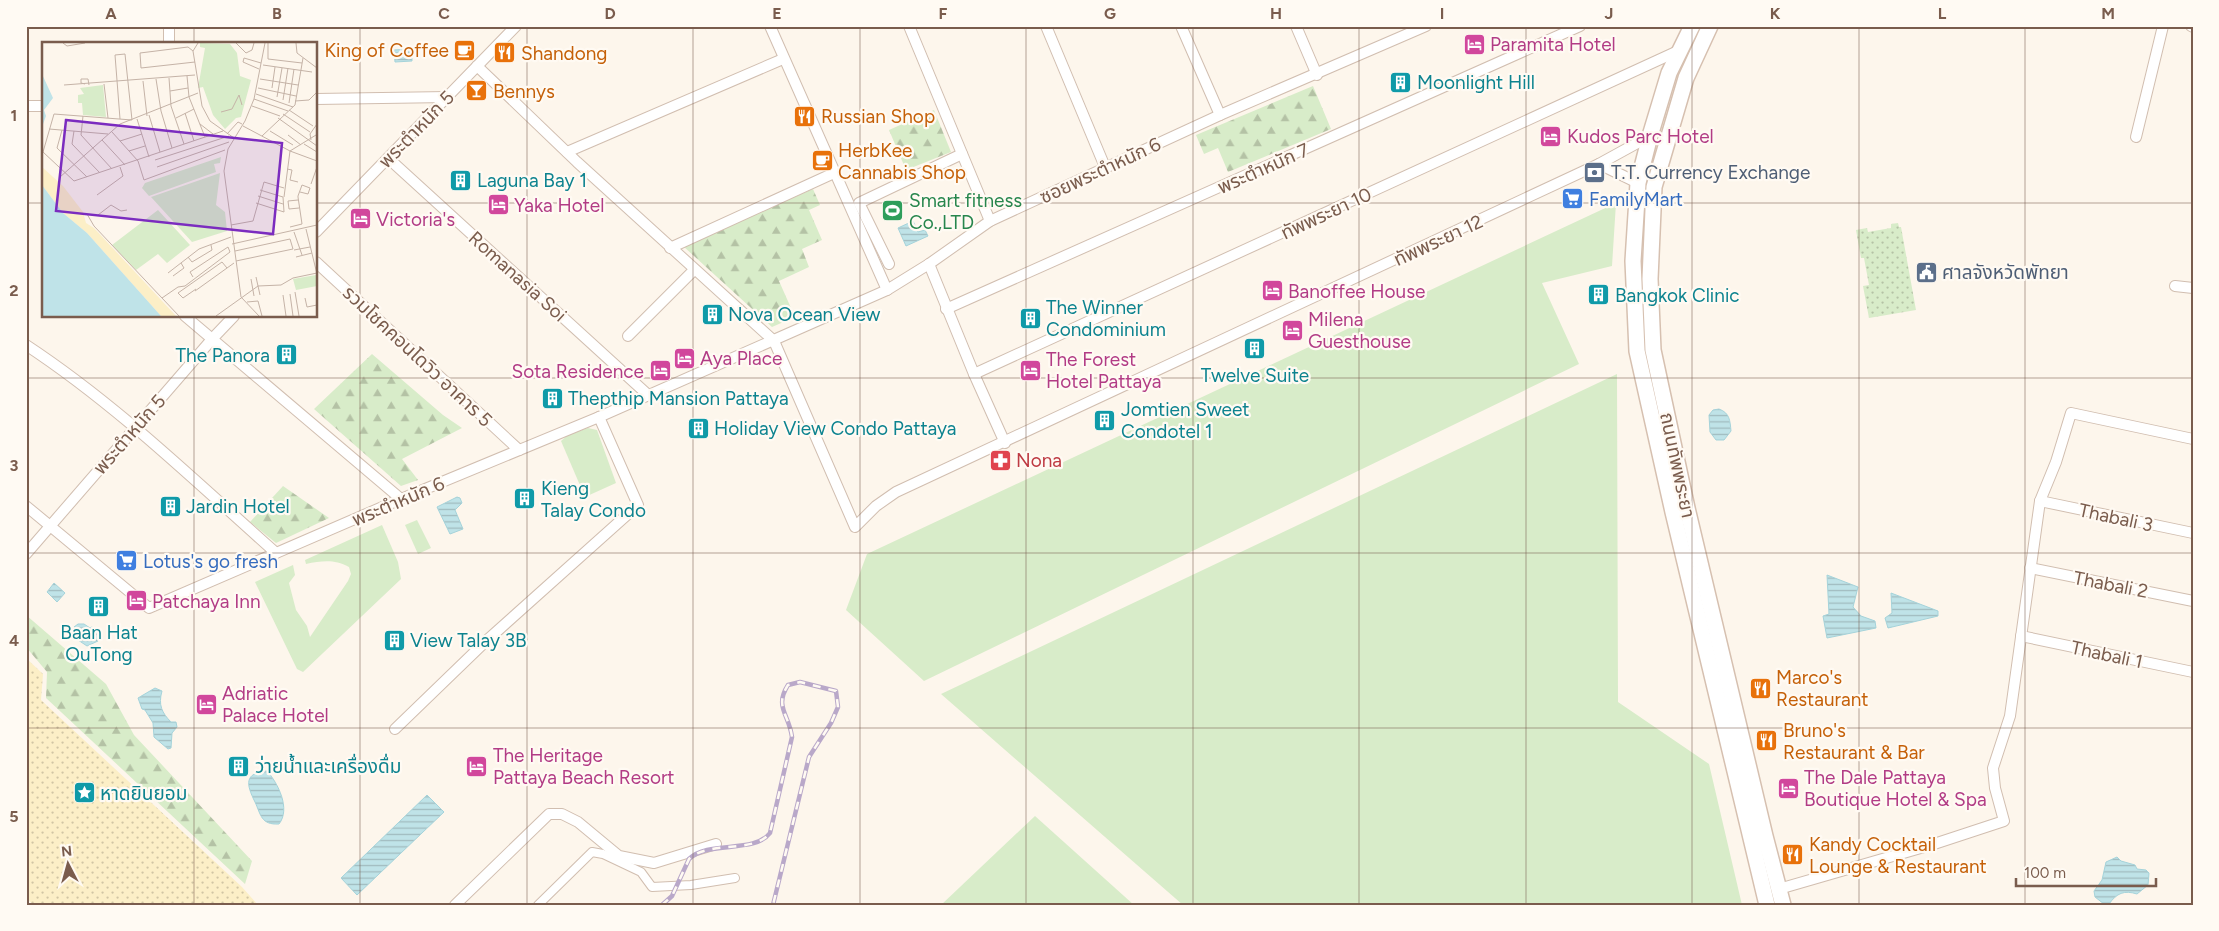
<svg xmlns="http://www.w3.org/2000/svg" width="2219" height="931" font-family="Figtree,'Noto Sans Thai',sans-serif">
<defs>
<pattern id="forest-firs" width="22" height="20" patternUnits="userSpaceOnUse" patternTransform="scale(1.25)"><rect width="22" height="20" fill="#d8ecc9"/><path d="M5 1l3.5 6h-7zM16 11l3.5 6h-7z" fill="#b4c2a5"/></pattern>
<pattern id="sand-dots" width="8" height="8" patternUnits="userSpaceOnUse" patternTransform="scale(1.25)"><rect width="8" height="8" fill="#fcefc7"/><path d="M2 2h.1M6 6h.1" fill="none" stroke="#d1c5a4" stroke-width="1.8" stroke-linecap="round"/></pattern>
<pattern id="garden-dots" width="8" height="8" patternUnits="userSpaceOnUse" patternTransform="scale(1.25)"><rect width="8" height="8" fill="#d8ecc9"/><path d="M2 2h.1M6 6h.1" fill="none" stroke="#b4c2a5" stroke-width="1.8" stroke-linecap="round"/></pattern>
<pattern id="water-rules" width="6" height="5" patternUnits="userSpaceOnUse" patternTransform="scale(1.25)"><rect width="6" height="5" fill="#bfe3e8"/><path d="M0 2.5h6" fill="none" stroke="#a0bbbe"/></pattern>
</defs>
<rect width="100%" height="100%" fill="#fdf6ec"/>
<!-- grass -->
<g fill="#d8ecc9">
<path d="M1616,203L1612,266L1542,283L1579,364L924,681L846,610L867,554Z"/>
<path d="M1617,374L1618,702L1709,764L1742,905H1183L941,694Z"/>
<path d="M588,428L597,430L616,483L585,497L561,441L568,435Z"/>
<path d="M417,520L431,548L418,554L405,525Z"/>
<path d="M382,525L398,562L401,579L303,672L297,669L255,582L293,565L295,575L289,583L296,610L307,626L310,637L348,581L351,574L349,567C334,559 322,561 306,564L305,560Z"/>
<path d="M1035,816L1134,905H941Z"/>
</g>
<!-- forest -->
<g fill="url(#forest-firs)">
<path d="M1313,86L1331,129L1228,172L1218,148L1204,154L1196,135Z"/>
<path d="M934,110L951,152L906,170L889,130Z"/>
<path d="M813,189L820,205L809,210L822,240L802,249L809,267L779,281L795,317L772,327L683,246Z"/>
<path d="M372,354L443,415L462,428L402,459L418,480L401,486L314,409Z"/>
<path d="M283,486L329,518L276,543L250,522Z"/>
<path d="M26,615L106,684L134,735L252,861L245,884L46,698L47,672L26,647Z"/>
</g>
<!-- sand -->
<path fill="url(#sand-dots)" d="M26,658L43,674L41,700L242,887L258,905H33L26,897Z"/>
<!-- garden -->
<path fill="url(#garden-dots)" d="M1898,223L1899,227H1901L1916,310L1869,318L1863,286L1869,285L1864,258H1861L1856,230L1867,228L1868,232L1891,228V224Z"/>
<!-- water -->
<g fill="url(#water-rules)" stroke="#a5d3da">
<path d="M412,49V61L395,62L394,50Z"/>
<path d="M913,221L918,232L925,230L928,236L906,246L898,228Z"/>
<path d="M1719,409C1730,413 1730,421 1731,431L1724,440H1716L1710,432L1709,415L1713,410Z"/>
<path d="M457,497L460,498L462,503L455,510L463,529L450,534L437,507Z"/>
<path d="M1827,575L1858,587L1853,607L1861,616L1875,621L1876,628L1827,638L1823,616L1829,614Z"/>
<path d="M54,583L65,593L57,602L47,592Z"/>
<path d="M1891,593L1938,611V616L1888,628L1885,618L1892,613Z"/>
<path d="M78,624H84L90,628L92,627L102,635L98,641L87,646L75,638L78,630L74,627Z"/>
<path d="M155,688L162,691C158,705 162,713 171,722H176L177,727L172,733L171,748L168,749L154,737L153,723L145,710L142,709L138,698Z"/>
<path d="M267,771C278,783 291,809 279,824C261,825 261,815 255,802C246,784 244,773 267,771Z"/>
<path d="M427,795L444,812L357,895L341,878Z"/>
<path d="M2117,857L2121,861L2135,865L2137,869L2146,870L2149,873L2148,885L2137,894C2124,890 2117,893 2109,904H2104L2095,897L2094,891L2102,880L2106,862Z"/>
</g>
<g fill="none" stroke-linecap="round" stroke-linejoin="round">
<defs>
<path id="pedestrian" d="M538,905L592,852L603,854L641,872L652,887L691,885L735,878"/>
<g id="minor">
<path d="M770,26L887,290"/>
<path d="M909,26L990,221"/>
<path d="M1046,26L1105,167"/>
<path d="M1181,26L1220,115"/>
<path d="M1296,26L1317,75"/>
<path d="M2191,26L2193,27"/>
<path d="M169,44V26"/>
<path d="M477,66L577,162L774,341L855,527L876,506L896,492L1599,164L1650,136"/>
<path d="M316,99L448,97"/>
<path d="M26,106H44"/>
<path d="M2136,137L2163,26"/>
<path d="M567,152L783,59"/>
<path d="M388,158L647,394"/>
<path d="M1599,164L1638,183"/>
<path d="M316,232L516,26"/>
<path d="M670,248L834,173"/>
<path d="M316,262L519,450"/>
<path d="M889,264L859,203L962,154"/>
<path d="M929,264L974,374L1005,443"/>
<path d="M2175,286L2193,288"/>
<path d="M946,309L1580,26"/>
<path d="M185,316L401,499"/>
<path d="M628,336L694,270"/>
<path d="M26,345C117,405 195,481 276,553"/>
<path d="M974,374L1678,51"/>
<path d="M2040,501L2193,533"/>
<path d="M26,506L149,608L401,499L599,417L887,290L929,264L990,221L1220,115L1426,26"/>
<path d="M26,554L213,338L234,316"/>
<path d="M2030,568L2193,601"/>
<path d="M2021,636L2193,672"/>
<path d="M395,729L485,642L638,505L599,417"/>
<path d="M1779,889L1931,845L2004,821L1995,788L1993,768L2010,716L2040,501L2056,462L2071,413L2193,439"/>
<path d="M455,905L549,814H562L578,822L619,856L654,863L716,844"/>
</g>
<g id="secondary">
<path d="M1692,26L1669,73L1650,136L1638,183L1633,261L1637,351L1673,512L1767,905"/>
<path d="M1710,26L1686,78L1654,187L1650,279L1653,350L1687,508L1765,836L1783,905"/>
</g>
</defs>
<!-- pedestrian casing -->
<use href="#pedestrian" stroke="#d1beb0" stroke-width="10"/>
<!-- minor casing -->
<use href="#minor" stroke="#d1beb0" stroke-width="12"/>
<!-- secondary casing -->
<use href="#secondary" stroke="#d6c0b0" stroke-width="18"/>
<!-- pedestrian -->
<use href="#pedestrian" stroke="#fff" stroke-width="8"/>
<!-- minor -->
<use href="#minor" stroke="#fff" stroke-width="10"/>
<!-- secondary -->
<use href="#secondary" stroke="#fff" stroke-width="15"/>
<defs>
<path id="rail" d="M662,905L672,896L689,859C709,840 754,854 770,833L792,737C789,714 774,707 788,685L800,682L836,691L838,707L831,723L809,757L773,905"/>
</defs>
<!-- rail casing -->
<use href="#rail" stroke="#b9a8c9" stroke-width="4.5"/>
<!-- rail -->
<use href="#rail" stroke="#fffaf3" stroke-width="2.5" stroke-dasharray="8" stroke-linecap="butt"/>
</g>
<!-- grid -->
<path fill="none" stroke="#7a5c4d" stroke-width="1" stroke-opacity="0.55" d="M194,26V44M360,26V905M527,26V905M693,26V905M860,26V905M1026,26V905M1193,26V905M1359,26V905M1526,26V905M1692,26V905M1859,26V905M2025,26V905M26,203H44M316,203H2193M194,316V905M26,378H2193M26,553H2193M26,728H2193"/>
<!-- icons -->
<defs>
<symbol id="hotel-square" viewBox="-11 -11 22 22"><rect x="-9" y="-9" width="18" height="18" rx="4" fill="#d1479c" stroke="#fffaf3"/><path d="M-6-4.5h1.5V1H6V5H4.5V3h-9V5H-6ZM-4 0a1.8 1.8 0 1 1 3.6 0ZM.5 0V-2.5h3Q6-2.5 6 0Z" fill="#fff"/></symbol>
<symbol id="cafe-square" viewBox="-11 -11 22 22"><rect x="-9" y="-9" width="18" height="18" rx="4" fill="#e8710a" stroke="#fffaf3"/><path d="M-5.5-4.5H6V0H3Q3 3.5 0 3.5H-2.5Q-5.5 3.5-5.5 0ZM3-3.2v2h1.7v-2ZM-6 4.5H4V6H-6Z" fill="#fff"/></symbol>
<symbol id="restaurant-square" viewBox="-11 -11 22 22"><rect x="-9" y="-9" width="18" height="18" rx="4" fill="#e8710a" stroke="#fffaf3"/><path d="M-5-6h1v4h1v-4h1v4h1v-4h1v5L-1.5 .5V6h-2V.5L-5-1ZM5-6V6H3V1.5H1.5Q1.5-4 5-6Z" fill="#fff"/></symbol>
<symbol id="building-square" viewBox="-11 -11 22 22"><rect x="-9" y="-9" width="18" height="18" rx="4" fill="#0f9aa8" stroke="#fffaf3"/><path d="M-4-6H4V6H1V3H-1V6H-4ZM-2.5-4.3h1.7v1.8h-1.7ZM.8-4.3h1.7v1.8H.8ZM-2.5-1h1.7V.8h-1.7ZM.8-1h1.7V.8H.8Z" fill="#fff"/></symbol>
<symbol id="bar-square" viewBox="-11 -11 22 22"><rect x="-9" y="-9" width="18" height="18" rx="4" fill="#e8710a" stroke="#fffaf3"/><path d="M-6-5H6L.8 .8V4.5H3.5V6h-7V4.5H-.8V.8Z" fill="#fff"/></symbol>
<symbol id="bank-square" viewBox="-11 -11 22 22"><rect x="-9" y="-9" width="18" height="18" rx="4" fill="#5c6f8a" stroke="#fffaf3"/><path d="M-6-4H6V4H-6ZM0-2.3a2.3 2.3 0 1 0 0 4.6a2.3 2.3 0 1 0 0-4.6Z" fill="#fff"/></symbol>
<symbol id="supermarket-square" viewBox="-11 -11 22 22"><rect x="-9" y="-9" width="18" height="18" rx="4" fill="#3f7fe0" stroke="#fffaf3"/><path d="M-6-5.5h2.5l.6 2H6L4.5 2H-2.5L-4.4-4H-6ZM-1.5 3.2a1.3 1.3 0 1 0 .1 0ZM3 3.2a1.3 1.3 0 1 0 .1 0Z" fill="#fff"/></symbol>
<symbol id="stadium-square" viewBox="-11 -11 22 22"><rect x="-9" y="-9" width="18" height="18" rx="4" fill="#2e9e5b" stroke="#fffaf3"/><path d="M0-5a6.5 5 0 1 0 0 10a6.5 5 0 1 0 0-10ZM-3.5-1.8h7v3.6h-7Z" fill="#fff"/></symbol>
<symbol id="civic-square" viewBox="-11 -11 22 22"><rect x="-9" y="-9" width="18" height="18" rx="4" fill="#5c6f8a" stroke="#fffaf3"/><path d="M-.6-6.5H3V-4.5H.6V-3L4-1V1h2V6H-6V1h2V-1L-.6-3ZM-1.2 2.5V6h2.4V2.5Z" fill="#fff"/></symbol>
<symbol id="pharmacy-square" viewBox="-11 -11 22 22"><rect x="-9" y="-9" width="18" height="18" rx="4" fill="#e0444e" stroke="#fffaf3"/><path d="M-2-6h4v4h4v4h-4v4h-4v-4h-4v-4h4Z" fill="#fff"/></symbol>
<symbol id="sight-square" viewBox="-11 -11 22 22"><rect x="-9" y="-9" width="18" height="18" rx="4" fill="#0f9aa8" stroke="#fffaf3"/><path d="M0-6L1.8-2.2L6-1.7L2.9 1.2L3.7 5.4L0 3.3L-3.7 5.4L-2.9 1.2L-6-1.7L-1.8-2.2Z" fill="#fff"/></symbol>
</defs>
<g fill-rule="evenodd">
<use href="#hotel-square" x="1462" y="32" width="25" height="25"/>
<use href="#cafe-square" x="452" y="38" width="25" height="25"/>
<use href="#restaurant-square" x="492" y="40" width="25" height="25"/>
<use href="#building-square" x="1388" y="70" width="25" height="25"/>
<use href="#bar-square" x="464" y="78" width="25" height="25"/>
<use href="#restaurant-square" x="792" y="104" width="25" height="25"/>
<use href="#hotel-square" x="1538" y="124" width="25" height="25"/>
<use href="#cafe-square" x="810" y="148" width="25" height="25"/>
<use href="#bank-square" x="1582" y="160" width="25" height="25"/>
<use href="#building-square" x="448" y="168" width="25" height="25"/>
<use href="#supermarket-square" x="1560" y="186" width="25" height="25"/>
<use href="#hotel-square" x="486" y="192" width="25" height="25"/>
<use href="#stadium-square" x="880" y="198" width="25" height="25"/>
<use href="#hotel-square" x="348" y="206" width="25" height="25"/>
<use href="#civic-square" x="1914" y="260" width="25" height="25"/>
<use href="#hotel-square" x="1260" y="278" width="25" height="25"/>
<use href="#building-square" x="1586" y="282" width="25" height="25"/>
<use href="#building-square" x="700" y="302" width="25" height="25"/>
<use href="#building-square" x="1018" y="306" width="25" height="25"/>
<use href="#hotel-square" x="1280" y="318" width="25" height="25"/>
<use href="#building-square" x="1242" y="336" width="25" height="25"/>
<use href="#building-square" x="274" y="342" width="25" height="25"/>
<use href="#hotel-square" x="672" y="346" width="25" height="25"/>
<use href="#hotel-square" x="1018" y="358" width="25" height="25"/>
<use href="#hotel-square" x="648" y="358" width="25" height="25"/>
<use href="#building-square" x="540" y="386" width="25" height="25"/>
<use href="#building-square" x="1092" y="408" width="25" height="25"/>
<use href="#building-square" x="686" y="416" width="25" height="25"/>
<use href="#pharmacy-square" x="988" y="448" width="25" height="25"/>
<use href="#building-square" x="512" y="486" width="25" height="25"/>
<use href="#building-square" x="158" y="494" width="25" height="25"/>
<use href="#supermarket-square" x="114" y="548" width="25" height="25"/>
<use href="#hotel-square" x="124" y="588" width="25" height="25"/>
<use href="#building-square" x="86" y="594" width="25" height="25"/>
<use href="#building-square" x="382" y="628" width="25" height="25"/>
<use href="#restaurant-square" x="1748" y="676" width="25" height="25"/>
<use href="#hotel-square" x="194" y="692" width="25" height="25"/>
<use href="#restaurant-square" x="1754" y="728" width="25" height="25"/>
<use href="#building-square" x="226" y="754" width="25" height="25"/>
<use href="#hotel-square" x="464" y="754" width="25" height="25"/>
<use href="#hotel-square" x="1776" y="776" width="25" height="25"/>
<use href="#sight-square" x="72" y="780" width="25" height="25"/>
<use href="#restaurant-square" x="1780" y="842" width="25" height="25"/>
</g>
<g text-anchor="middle" stroke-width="4.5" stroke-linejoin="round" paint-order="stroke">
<!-- hotel labels -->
<g font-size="19" fill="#b23c85" stroke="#fffaf3" text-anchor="start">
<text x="1490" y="51">Paramita Hotel</text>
<text x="1567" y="143">Kudos Parc Hotel</text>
<text x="514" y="212">Yaka Hotel</text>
<text x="376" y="226">Victoria's</text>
<text x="1288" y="298">Banoffee House</text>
<text x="1308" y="326">Milena<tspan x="1308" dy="22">Guesthouse</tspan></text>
<text x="700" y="365">Aya Place</text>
<text x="1046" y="366">The Forest<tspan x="1046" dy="22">Hotel Pattaya</tspan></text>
<text x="644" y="378" text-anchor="end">Sota Residence</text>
<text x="152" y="608">Patchaya Inn</text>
<text x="222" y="700">Adriatic<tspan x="222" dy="22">Palace Hotel</tspan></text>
<text x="493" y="762">The Heritage<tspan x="493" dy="22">Pattaya Beach Resort</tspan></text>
<text x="1804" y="784">The Dale Pattaya<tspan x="1804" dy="22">Boutique Hotel &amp; Spa</tspan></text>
</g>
<!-- food labels -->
<g font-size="19" fill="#c56008" stroke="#fffaf3" text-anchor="start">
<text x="449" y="57" text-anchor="end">King of Coffee</text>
<text x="521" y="60">Shandong</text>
<text x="493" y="98">Bennys</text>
<text x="821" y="123">Russian Shop</text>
<text x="838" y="157">HerbKee<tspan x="838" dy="22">Cannabis Shop</tspan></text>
<text x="1776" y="684">Marco's<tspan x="1776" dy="22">Restaurant</tspan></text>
<text x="1783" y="737">Bruno's<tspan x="1783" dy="22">Restaurant &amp; Bar</tspan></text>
<text x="1809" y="851">Kandy Cocktail<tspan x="1809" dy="22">Lounge &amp; Restaurant</tspan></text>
</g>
<!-- culture labels -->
<g font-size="19" fill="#0d838f" stroke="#fffaf3" text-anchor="start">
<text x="1417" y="89">Moonlight Hill</text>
<text x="477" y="187">Laguna Bay 1</text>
<text x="1615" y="302">Bangkok Clinic</text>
<text x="1046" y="314">The Winner<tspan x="1046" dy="22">Condominium</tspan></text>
<text x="728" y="321">Nova Ocean View</text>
<text x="270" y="362" text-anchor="end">The Panora</text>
<text x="1255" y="382" text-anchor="middle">Twelve Suite</text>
<text x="568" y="405">Thepthip Mansion Pattaya</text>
<text x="1121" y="416">Jomtien Sweet<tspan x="1121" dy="22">Condotel 1</tspan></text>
<text x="714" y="435">Holiday View Condo Pattaya</text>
<text x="541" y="495">Kieng<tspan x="541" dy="22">Talay Condo</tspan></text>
<text x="186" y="513">Jardin Hotel</text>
<text x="99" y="639" text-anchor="middle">Baan Hat<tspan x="99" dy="22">OuTong</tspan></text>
<text x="410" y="647">View Talay 3B</text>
<text x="255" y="773">ว่ายน้ำและเครื่องดื่ม</text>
<text x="100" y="800">หาดยินยอม</text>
</g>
<!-- street labels -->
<g font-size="19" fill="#7a5c4d" stroke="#fffaf3">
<text transform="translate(416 129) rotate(-46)" y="7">พระตำหนัก 5</text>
<text transform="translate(1263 168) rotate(-24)" y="7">พระตำหนัก 7</text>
<text transform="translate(1100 170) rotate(-25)" y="7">ซอยพระตำหนัก 6</text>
<text transform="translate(1326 213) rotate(-25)" y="7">ทัพพระยา 10</text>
<text transform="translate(1438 240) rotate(-25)" y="7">ทัพพระยา 12</text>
<text transform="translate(518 276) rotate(42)" y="7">Romanasia Soi</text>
<text transform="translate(418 356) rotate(43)" y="7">รวมโชคคอนโดวิว อาคาร 5</text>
<text transform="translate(129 434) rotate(-49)" y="7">พระตำหนัก 5</text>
<text transform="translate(1678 465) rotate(78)" y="7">ถนนทัพพระยา</text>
<text transform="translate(398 501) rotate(-23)" y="7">พระตำหนัก 6</text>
<text transform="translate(2116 517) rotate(12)" y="7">Thabali 3</text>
<text transform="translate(2111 584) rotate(11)" y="7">Thabali 2</text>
<text transform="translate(2107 654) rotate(12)" y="7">Thabali 1</text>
</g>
<!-- service labels -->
<g font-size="19" fill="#4e5e75" stroke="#fffaf3" text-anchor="start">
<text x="1611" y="179">T.T. Currency Exchange</text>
<text x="1942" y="279">ศาลจังหวัดพัทยา</text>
</g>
<!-- shop labels -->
<g font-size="19" fill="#366cbe" stroke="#fffaf3" text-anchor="start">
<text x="1589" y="206">FamilyMart</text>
<text x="143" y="568">Lotus's go fresh</text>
</g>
<!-- leisure labels -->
<g font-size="19" fill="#27864d" stroke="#fffaf3" text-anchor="start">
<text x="909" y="207">Smart fitness<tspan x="909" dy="22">Co.,LTD</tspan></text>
</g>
<!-- health labels -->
<g font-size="19" fill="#be3a42" stroke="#fffaf3" text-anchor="start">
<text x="1016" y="467">Nona</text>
</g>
</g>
<!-- overview -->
<g transform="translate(42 42)">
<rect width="275" height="275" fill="#fdf6ec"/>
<path d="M61,43L64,75L41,73L40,61H36V53L42,52L38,46ZM179,115L178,121L172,122L174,130L107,154L100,146L103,141ZM178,131L174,163L183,170L185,189L150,200L109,155ZM116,168L148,203L125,221L116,212L94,228L70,203ZM274,233L275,244L254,248L251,237Z" fill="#d8ecc9"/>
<path d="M0,125L21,144L41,170L44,181L52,186L134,274H119L45,191L21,171L0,143Z" fill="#fcefc7"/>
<path d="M158,1L188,2L195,11L198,34L209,38L199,75L194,76L183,87L171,73L161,45L156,46L163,6L158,5Z" fill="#d8ecc9"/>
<path d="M0,32L11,56L2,68L4,74L0,85ZM0,143L21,171L45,191L119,274H0Z" fill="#bfe3e8"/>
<path fill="none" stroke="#c5b3a7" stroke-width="1" d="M21,1L25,4L43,1M156,1L151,9L160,64L168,79L192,96M194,1L204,11L210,8L212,1M226,1V17L260,21M254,1L255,11L275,26M151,9L146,5L98,11L99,26L153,20M202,16L201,20L217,27M202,16L219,21M221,23L270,30M145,34L147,55L163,95M127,36L129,64L142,102M114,37L119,69L130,106M218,37L256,43M101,39L105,74M43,42L39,41V37H46L47,43M62,42L66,76M22,43L153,33M216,46L254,54M230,46L233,25M128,49L146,46M214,52L251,65M235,55L240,26M212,57L246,69M241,58L246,26M253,59L267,58L275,50M247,61L252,27M210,64L238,74M247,68L271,84M179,70L190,67L197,53L200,63M143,71L152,99M241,72L268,90M107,73L118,110M41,74L39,93L70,127M134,76L152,67M236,76L275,104M78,77L73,13L83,12L90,78L12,72L1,110L32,139L181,89M95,77L107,115M158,82L171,92M201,84L248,109L275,119M7,87L66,92M20,88L15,106L45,135M32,89L30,102L58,131M228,89L251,103M70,90L96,119L102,138L183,108M185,92L196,80L200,82M246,93L259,103M220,94L253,63L261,16M60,98L83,123M269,98L268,92L275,82M78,99L100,92M262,102L275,110M87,109L103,104M113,118L187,94M115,125L187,100M245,127L250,128L248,138L256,140M18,135L78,82L156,51M269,142L275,125M55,153L81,134L78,125M216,154L241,162M242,155L248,109L274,93M256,158L246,159L247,167L257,166M214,161L242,170L241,155L218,148M45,172L52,184L137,274M56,173L69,163L79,169L85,168M189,183L211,179L222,140L242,146M248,185L260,182L256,155V154L260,143L268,146L266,152L258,150M264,187L275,232M252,190L260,213M190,202L275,183M252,208L268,205M193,209L248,197L251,207L194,219M146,215L150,220L170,208L169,203M254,215L270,211M126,231L157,207L189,195M131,234L142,226L139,221M151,235L148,230L186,205M214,235L218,253M209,237L212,254M154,247L141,256L136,251L180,220L185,226M153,249L192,221M253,250L257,274M248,252L251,274M241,253L244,274M120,256L136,245L143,244L188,210L186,205M263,256L265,265L275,263M205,260L216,259L220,274M174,274L216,244L239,243L251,236L275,231M217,274L199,255L182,129L186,107L203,79L212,57L223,1"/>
<path fill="#7b2cbf" fill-opacity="0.15" stroke="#7b2cbf" stroke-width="2.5" d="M24,78L240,101L231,192L14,169Z"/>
<rect width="275" height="275" fill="none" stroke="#7a5c4d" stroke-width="2.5"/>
</g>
<!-- border -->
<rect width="2219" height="931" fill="none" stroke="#fffaf3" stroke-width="55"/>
<!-- north arrow -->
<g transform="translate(68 864) rotate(354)" stroke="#fffaf3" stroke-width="4" paint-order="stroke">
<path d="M0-4L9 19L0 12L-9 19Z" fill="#7a5c4d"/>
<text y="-8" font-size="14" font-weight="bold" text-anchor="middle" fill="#7a5c4d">N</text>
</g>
<!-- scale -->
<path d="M2016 878v8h140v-8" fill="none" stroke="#7a5c4d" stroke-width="2.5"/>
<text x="2024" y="878" font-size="15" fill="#7a5c4d" stroke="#fffaf3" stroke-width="4" paint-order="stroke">100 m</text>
<rect x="28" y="28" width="2164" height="876" fill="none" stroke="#7a5c4d" stroke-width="2"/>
<g font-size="16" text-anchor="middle" font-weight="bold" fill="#7a5c4d">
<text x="111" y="19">A</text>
<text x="277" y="19">B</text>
<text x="444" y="19">C</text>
<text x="610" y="19">D</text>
<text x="777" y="19">E</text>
<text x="943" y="19">F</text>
<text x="1110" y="19">G</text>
<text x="1276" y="19">H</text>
<text x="1442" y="19">I</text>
<text x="1609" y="19">J</text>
<text x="1775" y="19">K</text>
<text x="1942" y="19">L</text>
<text x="2108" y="19">M</text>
<text x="14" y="121">1</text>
<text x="14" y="296">2</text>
<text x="14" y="471">3</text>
<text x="14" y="646">4</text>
<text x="14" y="822">5</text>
</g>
</svg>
